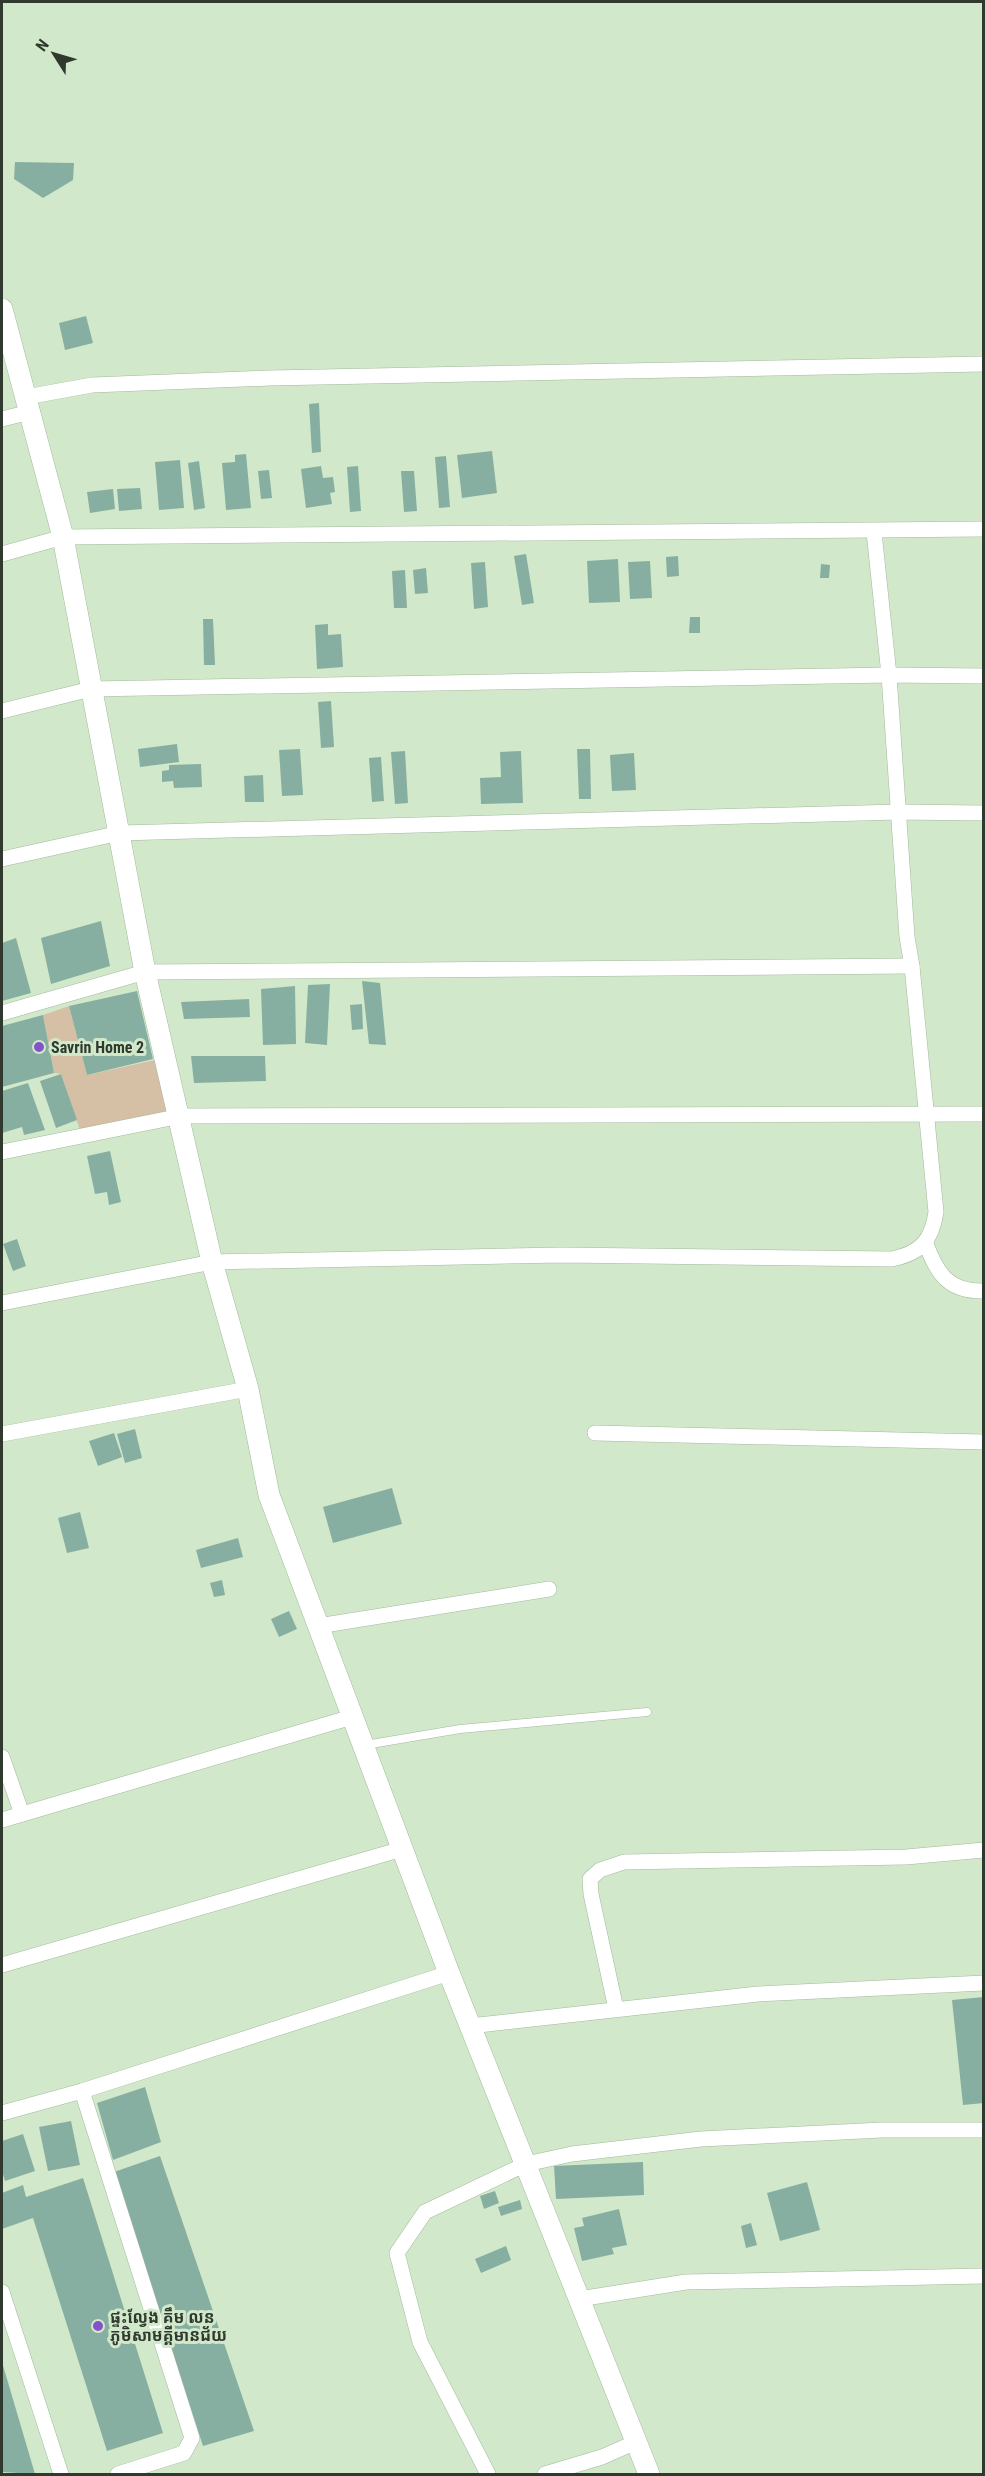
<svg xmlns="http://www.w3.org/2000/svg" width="985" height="2476" font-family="'Roboto Condensed','Noto Sans Khmer',sans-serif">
<rect width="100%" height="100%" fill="#d1e9ca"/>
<!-- green -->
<path fill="#d5c0a5" d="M69,1006L87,1075L164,1058L181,1116L82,1136L61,1074L54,1073L43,1015Z"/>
<!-- building -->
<g fill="#87afa1">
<path d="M15,162L74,163L73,180L43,198L14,179Z"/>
<path d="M86,316L93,343L65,350L59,323Z"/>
<path d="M319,403L321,452L312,453L309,404Z"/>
<path d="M492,451L497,493L462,498L457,455Z"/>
<path d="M246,454L251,508L226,510L222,463L235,462V455Z"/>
<path d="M446,456L450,507L439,508L435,457Z"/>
<path d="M180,460L184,508L159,510L155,462Z"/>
<path d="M199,461L205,508L194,510L188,463Z"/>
<path d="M321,466L323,478L333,477L335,492L330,493L332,504L306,508L301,469Z"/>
<path d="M358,466L361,511L350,512L347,467Z"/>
<path d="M269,470L272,498L261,499L258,471Z"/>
<path d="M401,471H414L417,511L404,512Z"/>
<path d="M140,488L142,509L119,511L117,489Z"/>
<path d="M113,489L115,509L90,513L87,492Z"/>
<path d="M526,554L534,603L522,605L514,556Z"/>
<path d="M678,556L679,576L667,577L666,557Z"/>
<path d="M618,559L620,602L589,603L587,561Z"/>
<path d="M650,561L652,598L630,599L628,562Z"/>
<path d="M485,562L488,607L474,609L471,563Z"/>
<path d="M821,564L830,565L829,578H820Z"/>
<path d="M426,568L428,593L415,594L413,570Z"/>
<path d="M405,570L407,608H394L392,571Z"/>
<path d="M690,617H700V633H689Z"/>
<path d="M203,619H213L215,665H204Z"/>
<path d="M328,624V635L341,634L343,667L317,669L315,625Z"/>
<path d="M331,701L334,747L321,748L318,702Z"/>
<path d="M177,744L179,762L140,767L138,749Z"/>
<path d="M300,749L303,795L282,796L279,750Z"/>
<path d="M577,749H590L591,799H579Z"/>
<path d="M405,751L408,803L395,804L391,752Z"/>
<path d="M521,751L523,803L481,804L480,778L501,777L500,752Z"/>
<path d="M634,753L636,790L612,791L610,755Z"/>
<path d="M381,757L384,801L372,802L369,758Z"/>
<path d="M201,764L202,787L174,788L173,781L162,782V771L169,770V765Z"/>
<path d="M263,775L264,802H245L244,776Z"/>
<path d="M101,921L110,966L51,984L41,938Z"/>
<path d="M16,938L31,993L2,1001V943Z"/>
<path d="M362,981L380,983L386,1045L369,1044Z"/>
<path d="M330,984L327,1045L305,1043L308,985Z"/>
<path d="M295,986L296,1044L263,1045L261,989Z"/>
<path d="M137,991L153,1059L87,1075L69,1006Z"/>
<path d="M249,999L250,1017L184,1019L181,1002Z"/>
<path d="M362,1004L363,1029L352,1030L350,1005Z"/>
<path d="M43,1015L54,1073L2,1087V1026Z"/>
<path d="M191,1056H265L266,1081L194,1083Z"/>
<path d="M61,1074L77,1120L56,1128L40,1081Z"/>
<path d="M28,1083L45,1130L24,1135L22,1127L2,1133V1091Z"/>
<path d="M110,1151L121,1202L109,1205L107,1192L95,1194L87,1156Z"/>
<path d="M17,1239L26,1266L13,1271L3,1244Z"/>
<path d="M135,1429L142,1458L125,1463L117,1434Z"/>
<path d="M114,1433L122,1457L98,1466L89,1441Z"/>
<path d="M392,1488L402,1524L333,1543L323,1507Z"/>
<path d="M80,1512L89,1548L67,1553L58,1518Z"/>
<path d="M238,1538L243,1557L201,1568L196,1550Z"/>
<path d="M222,1580L225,1595L214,1597L210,1583Z"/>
<path d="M289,1611L297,1629L279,1637L271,1619Z"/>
<path d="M984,1997V2103L963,2105L952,2000Z"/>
<path d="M145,2087L161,2142L113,2160L97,2103Z"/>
<path d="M71,2121L80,2165L48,2171L39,2127Z"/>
<path d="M23,2134L35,2171L5,2181L2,2171V2141Z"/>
<path d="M160,2156L254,2431L203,2446L114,2172Z"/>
<path d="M643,2162L644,2195L556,2199L554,2166Z"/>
<path d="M83,2178L163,2433L107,2451L33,2218L2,2229V2193L23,2185L26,2197Z"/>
<path d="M807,2182L820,2230L780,2241L767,2193Z"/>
<path d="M495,2191L499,2203L484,2209L480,2196Z"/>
<path d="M520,2200L522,2209L501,2216L498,2207Z"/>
<path d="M619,2209L627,2245L612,2248L614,2254L582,2261L574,2228L584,2226L582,2218Z"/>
<path d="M751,2223L757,2245L746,2248L741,2226Z"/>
<path d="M506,2246L511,2260L481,2273L475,2259Z"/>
<path d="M2,2362L35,2474L2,2472Z"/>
</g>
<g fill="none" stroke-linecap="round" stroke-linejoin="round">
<defs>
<path id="lane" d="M365,1745L460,1729L647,1712"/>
<g id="street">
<path d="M26,397L92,385L270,378L984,364"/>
<path d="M2,419L30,412"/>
<path d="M2,554L63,537L984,529"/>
<path d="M2,711L91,689L889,675L984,676"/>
<path d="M2,859L120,833L898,812L984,813"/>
<path d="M2,1013L145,972L912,966"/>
<path d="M2,1152L181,1116L984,1114"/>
<path d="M926,1244C937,1274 949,1292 984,1291"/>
<path d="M2,1303L212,1262L562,1255L892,1259C921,1253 932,1240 936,1212L912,966L907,937L889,675L874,532"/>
<path d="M595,1433L984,1442"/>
<path d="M2,1434L248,1389"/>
<path d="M318,1626L549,1589"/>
<path d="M2,1757L22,1814"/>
<path d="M2,1820L352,1717"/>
<path d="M2,1965L402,1849"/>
<path d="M616,2009L591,1894L590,1879L600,1870L624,1862L906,1857L984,1850"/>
<path d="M470,2026L758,1994L984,1983"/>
<path d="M82,2091L192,2438L184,2453L118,2474"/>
<path d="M2,2113L82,2091L449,1973"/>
<path d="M2,2292L61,2474"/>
<path d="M579,2299L686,2282L984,2276"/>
<path d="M488,2474L420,2342L397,2253L425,2212L526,2164L572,2154L701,2139L882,2130H984"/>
<path d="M545,2474L602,2457L636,2442"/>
</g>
<path id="secondary" d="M2,309L63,537L145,972L212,1262L248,1389L269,1495L449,1973L649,2474"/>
</defs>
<!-- lane casing -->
<use href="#lane" stroke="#a3b99c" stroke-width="9"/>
<!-- street casing -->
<use href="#street" stroke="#a3b99c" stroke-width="16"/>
<!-- secondary casing -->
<use href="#secondary" stroke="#a3b99c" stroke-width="22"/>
<!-- lane -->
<use href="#lane" stroke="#fff" stroke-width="8"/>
<!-- street -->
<use href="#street" stroke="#fff" stroke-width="15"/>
<!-- secondary -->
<use href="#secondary" stroke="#fff" stroke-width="21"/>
</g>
<!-- markers -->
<g fill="#8552ca" stroke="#d1e9ca" stroke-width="2">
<circle cx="39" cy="1047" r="6"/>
<circle cx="98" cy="2326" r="6"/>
</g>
<g text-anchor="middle" stroke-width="6" stroke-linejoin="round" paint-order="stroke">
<!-- poi labels -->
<g font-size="16" font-weight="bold" fill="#2f392d" stroke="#d1e9ca" text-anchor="start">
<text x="51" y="1053">Savrin Home 2</text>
<text x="110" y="2323">ផ្ទះល្វែង គឹម លន<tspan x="110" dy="18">ភូមិសាមគ្គីមានជ័យ</tspan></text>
</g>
</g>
<!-- border -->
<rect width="985" height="2476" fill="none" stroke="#2f392d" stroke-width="6"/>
<!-- north arrow -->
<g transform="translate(54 54) rotate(307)" stroke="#d1e9ca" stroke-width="4.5" paint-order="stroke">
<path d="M0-4.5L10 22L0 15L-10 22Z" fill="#2f392d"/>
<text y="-9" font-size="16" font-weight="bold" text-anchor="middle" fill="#2f392d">N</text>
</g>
</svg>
